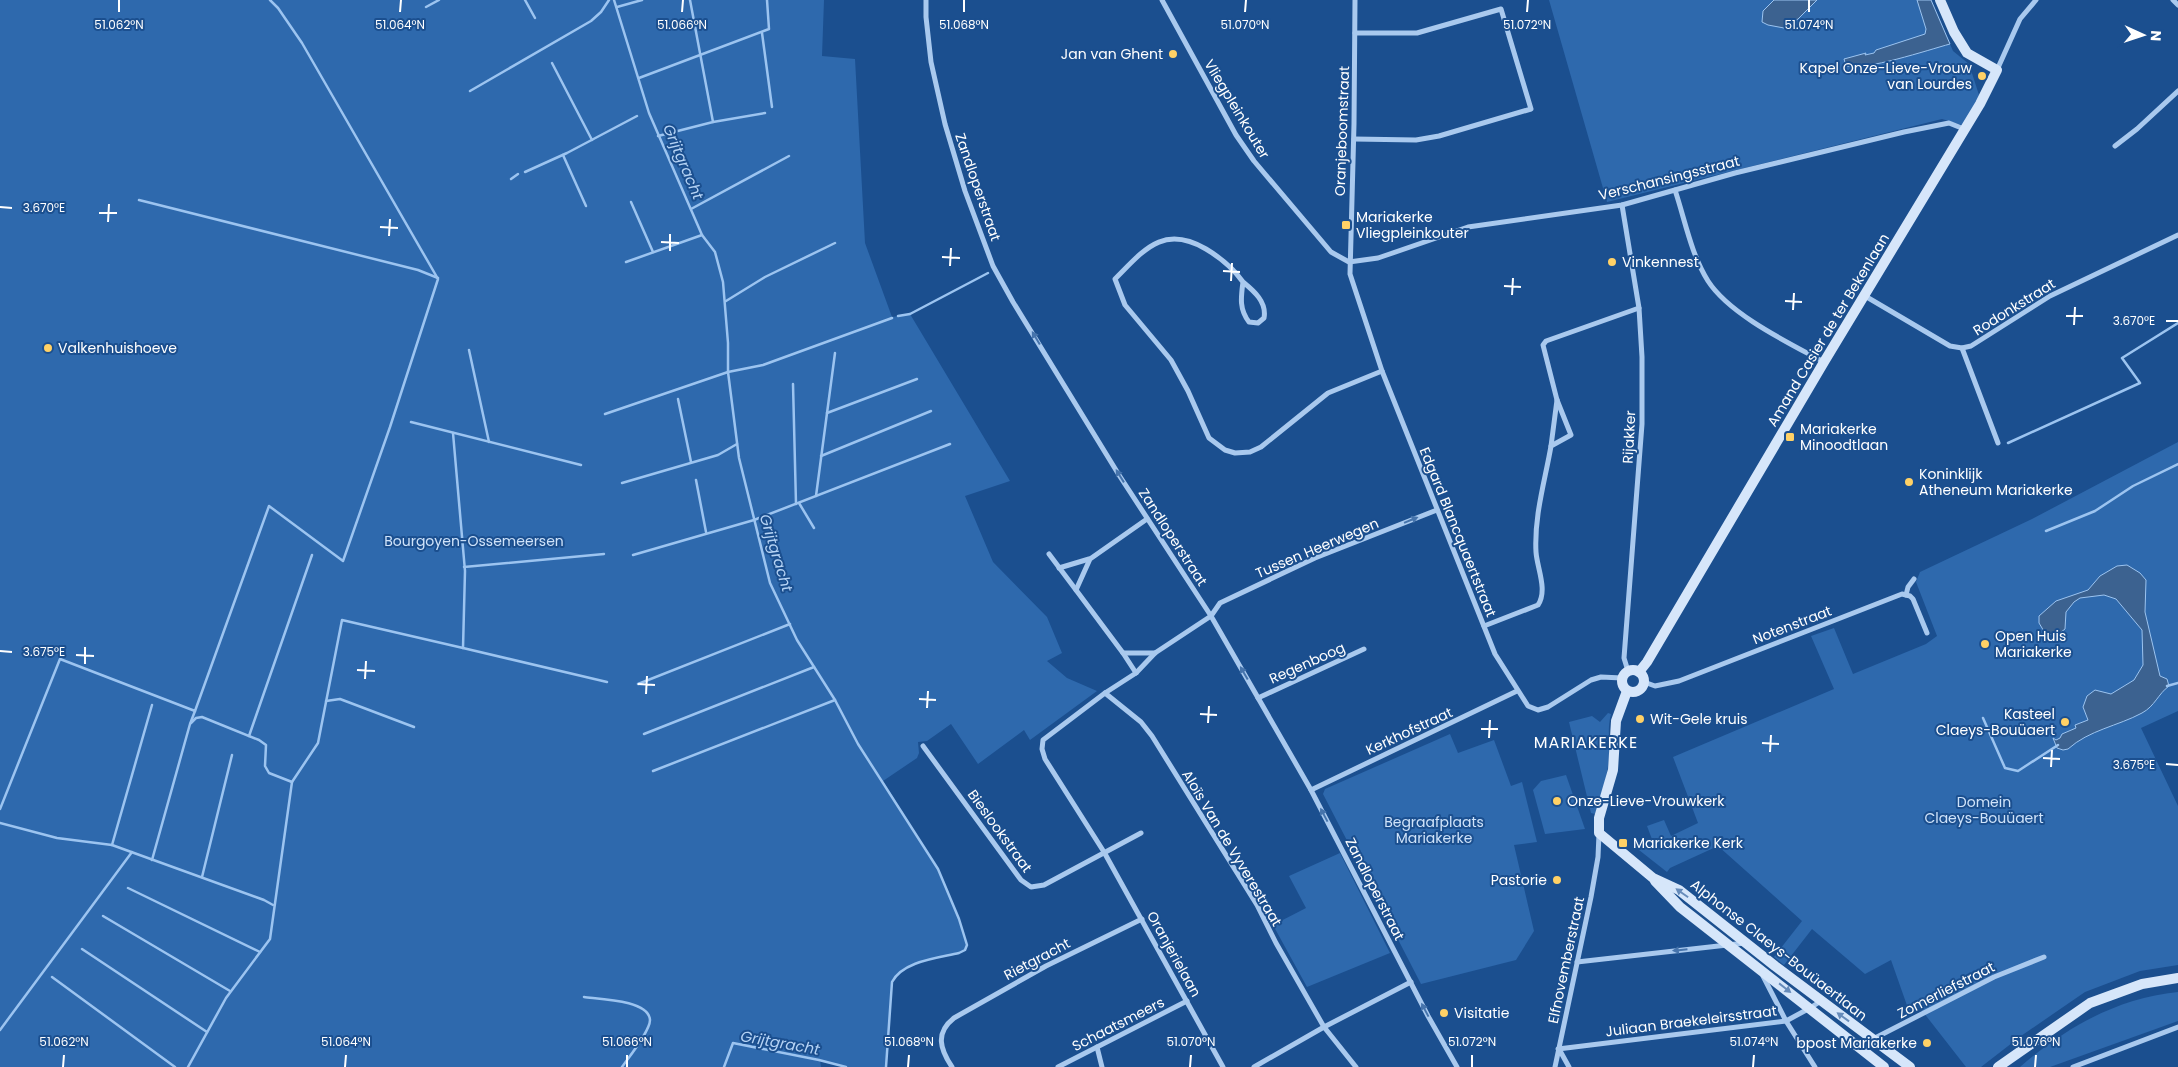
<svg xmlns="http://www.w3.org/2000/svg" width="2178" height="1067" font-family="Poppins,sans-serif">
<rect width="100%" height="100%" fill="#1b4f8f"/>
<!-- green -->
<g fill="#2e69ad">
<path d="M0,0H824L822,56L855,59L865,243L892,317L910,314L1010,481L965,496L993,562L1047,617L1062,653L1047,661L1067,678L1097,691L1030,740L1024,730L978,764L951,724L927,741L918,742L919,753L917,758L883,781L938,869L959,919L967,945L965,950L959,953C938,958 903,961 892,982L886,1067H846L820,1060L821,1067H0Z"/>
<path d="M1549,0H1931L1953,51L1969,64L1979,95L1976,107L1965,126L1942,119L1607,202Z"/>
<path d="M2178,442V711L2141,728L2178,806V965L2140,971L2085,992L2021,1036L1981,1067H1966L1920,1008L1910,1014L1891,960L1865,974L1812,929L1784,965L1774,957L1802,921L1718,846L1670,868L1667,872L1639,850L1658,841L1653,842L1647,826L1664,820L1671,836L1698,823L1673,757L1834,689L1811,636L1834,628L1853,674L1926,644L1937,636L1916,582L1920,572L2032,519Z"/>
<path d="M1608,713L1611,714C1607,729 1610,741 1609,756C1608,776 1601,796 1595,814L1591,813L1569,722L1592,716L1600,722Z"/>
<path d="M1450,734L1458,753L1494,740L1511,786L1522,782L1537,842L1514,845L1534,931L1516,960L1421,984L1323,794L1325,789Z"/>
<path d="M1566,775L1585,829L1545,834L1533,790L1541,781Z"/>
<path d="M1340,853L1390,953L1307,987L1273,925L1306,908L1289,876Z"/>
<path d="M2178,992V1021L2050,1067H2020C2065,1028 2117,998 2178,992Z"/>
</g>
<!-- water -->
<g fill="#3c6290" stroke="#9cc4f0">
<path d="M1774,0H1817L1798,19L1784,28L1768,25L1762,22L1763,11Z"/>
<path d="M1917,0H1931L1950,44C1928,50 1865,71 1846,66L1844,59L1866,53L1865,55L1874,53L1876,50L1925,34L1926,29Z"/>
<path d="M2127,565L2140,573L2146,580L2145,612L2160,676L2167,679L2169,686C2158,694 2155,706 2142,713C2118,726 2089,730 2068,749L2063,750L2057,748L2053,738L2056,740L2060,738L2062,734L2076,728L2075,725L2088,720L2083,707L2087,696L2095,690L2111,694L2134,680L2143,665L2142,630L2116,599L2104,595L2080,598L2074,602L2066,612L2065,629L2056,636L2045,633L2039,623V616L2056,601L2088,590L2100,576L2117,566Z"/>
</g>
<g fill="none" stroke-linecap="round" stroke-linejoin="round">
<!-- stream -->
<g stroke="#9cc4f0" stroke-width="2.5">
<path d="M525,0L535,18"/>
<path d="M614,0L649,113L702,235L715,252L723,282L728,343V372L739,458L770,583L797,640L835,700L858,744L938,869L959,919L967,945L965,950L959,953C938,958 903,961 892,982L886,1067"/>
<path d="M426,7L439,0"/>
<path d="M617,7L642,0"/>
<path d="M762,33L772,107"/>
<path d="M552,63L592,140"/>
<path d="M639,78L769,29L767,0"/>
<path d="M470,91L591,21L601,12L609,0"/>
<path d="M713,122L765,113"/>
<path d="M658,136L713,122L690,0"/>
<path d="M563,155L586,206"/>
<path d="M525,172L567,153L637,116"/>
<path d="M511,179L518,174"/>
<path d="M139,200L418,270L438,278"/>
<path d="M631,202L653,252"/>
<path d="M691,209L789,156"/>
<path d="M626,262L702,235"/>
<path d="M726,301L765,277L835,243"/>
<path d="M898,316L910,314L988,273"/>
<path d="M469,350L489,442"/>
<path d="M793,384L796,504"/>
<path d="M678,399L691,462"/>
<path d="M827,413L917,379"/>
<path d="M605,414L728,372L763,365L892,318"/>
<path d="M411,422L581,465"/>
<path d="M2008,443L2140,383L2122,358L2178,323"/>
<path d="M821,456L931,411"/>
<path d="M696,480L706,532"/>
<path d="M622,483L718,455L737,444"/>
<path d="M816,496L835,353"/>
<path d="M799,503L814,528"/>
<path d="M2046,531L2095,511L2133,486L2178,464"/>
<path d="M633,555L754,520L950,444"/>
<path d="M464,567L604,554"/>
<path d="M463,648L607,682"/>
<path d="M638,684L790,624"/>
<path d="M2167,686L2178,683"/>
<path d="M326,701L340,699L414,727"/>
<path d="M1983,718L2005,768L2018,771L2058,745"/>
<path d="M191,723L196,718L202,717L259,740L266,745L265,766L269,773L292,782"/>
<path d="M644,734L814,667"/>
<path d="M249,736L312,555"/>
<path d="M653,771L835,700"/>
<path d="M0,809L60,659L195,711L269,506L343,561L390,427L438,279L302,43L278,8L270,0"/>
<path d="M0,823L57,838L112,845L264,900L273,905"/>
<path d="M112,845L152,705"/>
<path d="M152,860L190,724L195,711"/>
<path d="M202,877L232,755"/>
<path d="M128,888L260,952"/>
<path d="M103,916L230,991"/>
<path d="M82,949L207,1032"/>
<path d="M52,977L175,1067"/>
<path d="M584,997C599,999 649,1000 650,1020C650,1031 629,1057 622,1067"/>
<path d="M0,1030L132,852"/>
<path d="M188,1067L226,998L270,939L292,782L318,743L342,620L463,648L465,571L453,433"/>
<path d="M724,1067L733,1043L819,1060L846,1067"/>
</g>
<!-- street -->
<g stroke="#a9c9ee" stroke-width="5">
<path d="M926,0V17L931,62L945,124L965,191L993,266L1013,302L1119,475L1211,616L1311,790L1428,1016L1457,1067"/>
<path d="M1162,0L1236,135L1254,161L1331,252L1349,262L1378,258L1468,227L1622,205L1735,173L1904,132L1949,123L1964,129"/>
<path d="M1355,0L1354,124L1350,274L1382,371L1495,654L1528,706L1538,710L1548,707L1591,680L1601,677L1622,678"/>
<path d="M2173,0L2178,5"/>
<path d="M1997,70L2020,19L2036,0"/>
<path d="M1354,139L1416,140L1439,136L1531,109L1501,9L1417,33H1355"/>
<path d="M2115,146L2137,129L2178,91"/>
<path d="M1675,190C1685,220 1691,254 1708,281C1730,315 1789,343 1824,362"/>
<path d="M1622,205L1639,308L1642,357V424L1624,658L1628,671"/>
<path d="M1243,282C1254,291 1267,302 1264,318L1258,323L1249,322C1239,309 1241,297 1243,282C1233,268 1221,258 1206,249C1163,224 1144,250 1115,279L1125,305L1171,360L1188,391L1209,438L1225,450L1235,453L1250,452L1261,447L1328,393L1382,371"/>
<path d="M1865,296L1950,346L1962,348L1971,346L2050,296L2178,235"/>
<path d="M1962,348L1998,443"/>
<path d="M1551,446L1557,400"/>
<path d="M1147,519L1090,559L1076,590L1123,653H1155"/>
<path d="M1049,554L1076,590"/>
<path d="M1059,568L1089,559"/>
<path d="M1906,595L1908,587L1914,579"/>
<path d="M1484,626L1538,605C1548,590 1537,568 1536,552C1534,516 1545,481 1551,446L1571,435L1557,400L1543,345L1546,341L1639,308"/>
<path d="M1123,653L1136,673"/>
<path d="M1644,682L1655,686L1679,681L1902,594L1910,596L1913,599L1927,633"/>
<path d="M1105,693L1141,722L1152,736L1257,905L1276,943L1324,1027L1356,1067"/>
<path d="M1258,698L1364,649"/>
<path d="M923,746L1021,880L1031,887L1044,885L1141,833"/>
<path d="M1311,790L1517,691"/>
<path d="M1577,962L1745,943"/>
<path d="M1763,976L1786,1021L1815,1067"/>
<path d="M1097,1047L1102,1067"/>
<path d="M1558,1049L1786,1021L1810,1008L1821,1001"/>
<path d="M1559,1049L1569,1067"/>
<path d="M1864,1050L1873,1039L1994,977L2044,957"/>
<path d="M952,1067C940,1049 935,1033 954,1018L1046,966L1142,919"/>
<path d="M1058,1067L1187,1001"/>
<path d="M1223,1067L1104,852L1045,759L1042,749L1043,740L1105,693L1136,673L1155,653L1211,616L1220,603L1315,558L1437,510"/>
<path d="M1254,1067L1324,1027L1411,982"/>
<path d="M1555,1067L1591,897L1598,857L1599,834"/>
<path d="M2073,1067L2178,1027"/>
</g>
<!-- secondary -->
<g stroke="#d6e6fa" stroke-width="10">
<circle cx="1633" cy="681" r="11"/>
<path d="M1639,672L1647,662L1824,362L1980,104L1997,70L1967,53L1954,32L1940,0"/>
<path d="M1627,691L1616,721L1613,770L1599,818V833L1653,878L1679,890L1775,966L1910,1067"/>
<path d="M1655,881L1680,907L1884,1067"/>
<path d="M1998,1067L2090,1003L2142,984L2178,978"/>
</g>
</g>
<!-- one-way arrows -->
<defs><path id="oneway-solid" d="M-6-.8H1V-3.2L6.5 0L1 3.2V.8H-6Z" transform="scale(1.25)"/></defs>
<g fill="#4674ac">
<use href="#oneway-solid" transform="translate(1036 338) rotate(-121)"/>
<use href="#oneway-solid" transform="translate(1120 476) rotate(-122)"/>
<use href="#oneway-solid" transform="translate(1411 520) rotate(-22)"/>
<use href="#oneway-solid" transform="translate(1244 673) rotate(-120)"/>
<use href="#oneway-solid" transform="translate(1324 815) rotate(-118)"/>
<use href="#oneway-solid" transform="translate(1680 950) rotate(174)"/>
<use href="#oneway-solid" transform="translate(1425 1010) rotate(-118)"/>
</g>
<g fill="#668bba">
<use href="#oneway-solid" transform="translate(1682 893) rotate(-145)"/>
<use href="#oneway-solid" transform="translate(1785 988) rotate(38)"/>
<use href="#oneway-solid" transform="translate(1843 1017) rotate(-144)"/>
</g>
<!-- ticks -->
<path fill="none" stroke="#fff" stroke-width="2" d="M119,12V0M400,12L401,0M682,12L683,0M964,12V0M1245,12L1246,0M1527,12L1528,0M1809,12V0M0,207L12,208M99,213H117M108,222L109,204M380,227L398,228M389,236L390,219M661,242L679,243M670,251V234M942,257L960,258M950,266L951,248M1223,271L1240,272M1231,281L1232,263M1504,286L1521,287M1512,295L1513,278M1785,301L1802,302M1793,310L1794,293M2066,316H2083M2166,321H2178M2074,325L2075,307M0,651L12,652M76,655L94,656M85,664V647M357,670L375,671M365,679L366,661M638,684L655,685M646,694L647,676M919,699L936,700M927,708L928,691M1200,714L1217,715M1208,723L1209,706M1481,729H1498M1489,738L1490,720M1762,743L1779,744M1770,752L1771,735M2043,758L2060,759M2166,764L2178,765M2051,767L2052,750M63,1067L64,1055M345,1067L346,1055M627,1067V1055M908,1067L909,1055M1190,1067L1191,1055M1472,1067V1055M1753,1067L1754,1055M2035,1067L2036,1055"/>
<!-- markers -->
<g fill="#ffd166" stroke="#1b4f8f" stroke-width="2">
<circle cx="1173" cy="54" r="5"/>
<circle cx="1982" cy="76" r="5"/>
<rect x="1341" y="220" width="10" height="10" rx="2.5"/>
<circle cx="1612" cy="262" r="5"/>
<circle cx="48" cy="348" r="5"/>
<rect x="1785" y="432" width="10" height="10" rx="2.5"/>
<circle cx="1909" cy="482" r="5"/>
<circle cx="1985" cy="644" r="5"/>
<circle cx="1640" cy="719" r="5"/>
<circle cx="2065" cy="722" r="5"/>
<circle cx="1557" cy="801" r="5"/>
<rect x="1618" y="838" width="10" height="10" rx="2.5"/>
<circle cx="1557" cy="880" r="5"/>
<circle cx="1444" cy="1013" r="5"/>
<circle cx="1927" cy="1043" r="5"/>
</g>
<g text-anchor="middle" stroke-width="4" stroke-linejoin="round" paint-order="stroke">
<!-- poi labels -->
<g font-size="14" fill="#fff" stroke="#1b4f8f" text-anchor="start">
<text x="1163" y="59" text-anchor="end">Jan van Ghent</text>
<text x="1972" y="73" text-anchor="end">Kapel Onze-Lieve-Vrouw<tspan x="1972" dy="16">van Lourdes</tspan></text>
<text x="1356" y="222">Mariakerke<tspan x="1356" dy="16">Vliegpleinkouter</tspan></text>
<text x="1622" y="267">Vinkennest</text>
<text x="58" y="353">Valkenhuishoeve</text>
<text x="1800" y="434">Mariakerke<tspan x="1800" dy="16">Minoodtlaan</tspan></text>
<text x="1919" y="479">Koninklijk<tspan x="1919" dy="16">Atheneum Mariakerke</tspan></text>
<text x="1995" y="641">Open Huis<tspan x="1995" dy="16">Mariakerke</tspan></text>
<text x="2055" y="719" text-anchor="end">Kasteel<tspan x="2055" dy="16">Claeys-Bouüaert</tspan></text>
<text x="1650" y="724">Wit-Gele kruis</text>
<text x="1567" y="806">Onze-Lieve-Vrouwkerk</text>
<text x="1633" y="848">Mariakerke Kerk</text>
<text x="1547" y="885" text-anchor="end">Pastorie</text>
<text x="1454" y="1018">Visitatie</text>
<text x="1917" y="1048" text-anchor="end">bpost Mariakerke</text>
</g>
<!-- street labels -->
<g font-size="14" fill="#fff" stroke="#1b4f8f">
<text transform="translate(1237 109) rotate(59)" y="5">Vliegpleinkouter</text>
<text transform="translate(1342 131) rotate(-88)" y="5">Oranjeboomstraat</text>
<text transform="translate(1669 178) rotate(-14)" y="5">Verschansingsstraat</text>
<text transform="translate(978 187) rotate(71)" y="5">Zandloperstraat</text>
<text transform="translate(2014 307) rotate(-32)" y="5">Rodonkstraat</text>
<text transform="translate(1828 330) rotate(-59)" y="5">Amand Casier de ter Bekenlaan</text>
<text transform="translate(1629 437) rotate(-87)" y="5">Rijakker</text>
<text transform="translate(1458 532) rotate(68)" y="5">Edgard Blancquaertstraat</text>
<text transform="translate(1173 537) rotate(57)" y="5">Zandloperstraat</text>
<text transform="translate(1317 548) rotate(-23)" y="5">Tussen Heerwegen</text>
<text transform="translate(1792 625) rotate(-21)" y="5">Notenstraat</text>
<text transform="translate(1307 663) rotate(-24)" y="5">Regenboog</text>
<text transform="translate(1409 731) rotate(-25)" y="5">Kerkhofstraat</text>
<text transform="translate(1000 831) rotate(54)" y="5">Bieslookstraat</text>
<text transform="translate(1232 848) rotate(59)" y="5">Aloïs Van de Vyverestraat</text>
<text transform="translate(1375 889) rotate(63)" y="5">Zandloperstraat</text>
<text transform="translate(1779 950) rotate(38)" y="5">Alphonse Claeys-Bouüaertlaan</text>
<text transform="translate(1174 954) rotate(61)" y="5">Oranjerielaan</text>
<text transform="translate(1037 959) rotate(-28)" y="5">Rietgracht</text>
<text transform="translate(1566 960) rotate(-78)" y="5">Elfnovemberstraat</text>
<text transform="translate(1946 990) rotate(-27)" y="5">Zomerliefstraat</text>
<text transform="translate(1691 1021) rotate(-7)" y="5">Juliaan Braekeleirsstraat</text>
<text transform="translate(1118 1024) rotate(-27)" y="5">Schaatsmeers</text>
</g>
<!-- park labels -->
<g font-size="14" fill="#cfe3fa" stroke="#1b4f8f">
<text x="474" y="546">Bourgoyen-Ossemeersen</text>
<text x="1984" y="807">Domein<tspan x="1984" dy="16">Claeys-Bouüaert</tspan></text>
<text x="1434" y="827">Begraafplaats<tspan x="1434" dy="16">Mariakerke</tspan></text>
</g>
<!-- water labels -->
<g font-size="15" font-style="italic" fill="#b5d3f5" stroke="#1b4f8f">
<text transform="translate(683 162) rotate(67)" y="5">Grijtgracht</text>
<text transform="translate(776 553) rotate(73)" y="5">Grijtgracht</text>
<text transform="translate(780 1043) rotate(10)" y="5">Grijtgracht</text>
</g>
<!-- quarter labels -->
<g font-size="16" letter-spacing="1" fill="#fff" stroke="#1b4f8f">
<text x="1586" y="748">MARIAKERKE</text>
</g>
</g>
<g font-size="12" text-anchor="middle" fill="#fff" stroke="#1b4f8f" stroke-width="4" stroke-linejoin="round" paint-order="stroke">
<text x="119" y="29">51.062°N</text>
<text x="400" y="29">51.064°N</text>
<text x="682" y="29">51.066°N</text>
<text x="964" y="29">51.068°N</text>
<text x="1245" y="29">51.070°N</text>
<text x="1527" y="29">51.072°N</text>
<text x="1809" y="29">51.074°N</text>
<text x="44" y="212">3.670°E</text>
<text x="2134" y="325">3.670°E</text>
<text x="44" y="656">3.675°E</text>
<text x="2134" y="769">3.675°E</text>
<text x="64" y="1046">51.062°N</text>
<text x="346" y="1046">51.064°N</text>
<text x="627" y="1046">51.066°N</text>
<text x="909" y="1046">51.068°N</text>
<text x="1191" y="1046">51.070°N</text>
<text x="1472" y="1046">51.072°N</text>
<text x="1754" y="1046">51.074°N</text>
<text x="2036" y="1046">51.076°N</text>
</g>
<!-- north arrow -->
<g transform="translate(2143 35) rotate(93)" stroke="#1b4f8f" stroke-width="4" paint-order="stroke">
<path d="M0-4L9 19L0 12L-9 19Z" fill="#ffffff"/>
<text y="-8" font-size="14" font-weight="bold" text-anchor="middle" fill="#ffffff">N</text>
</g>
</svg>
